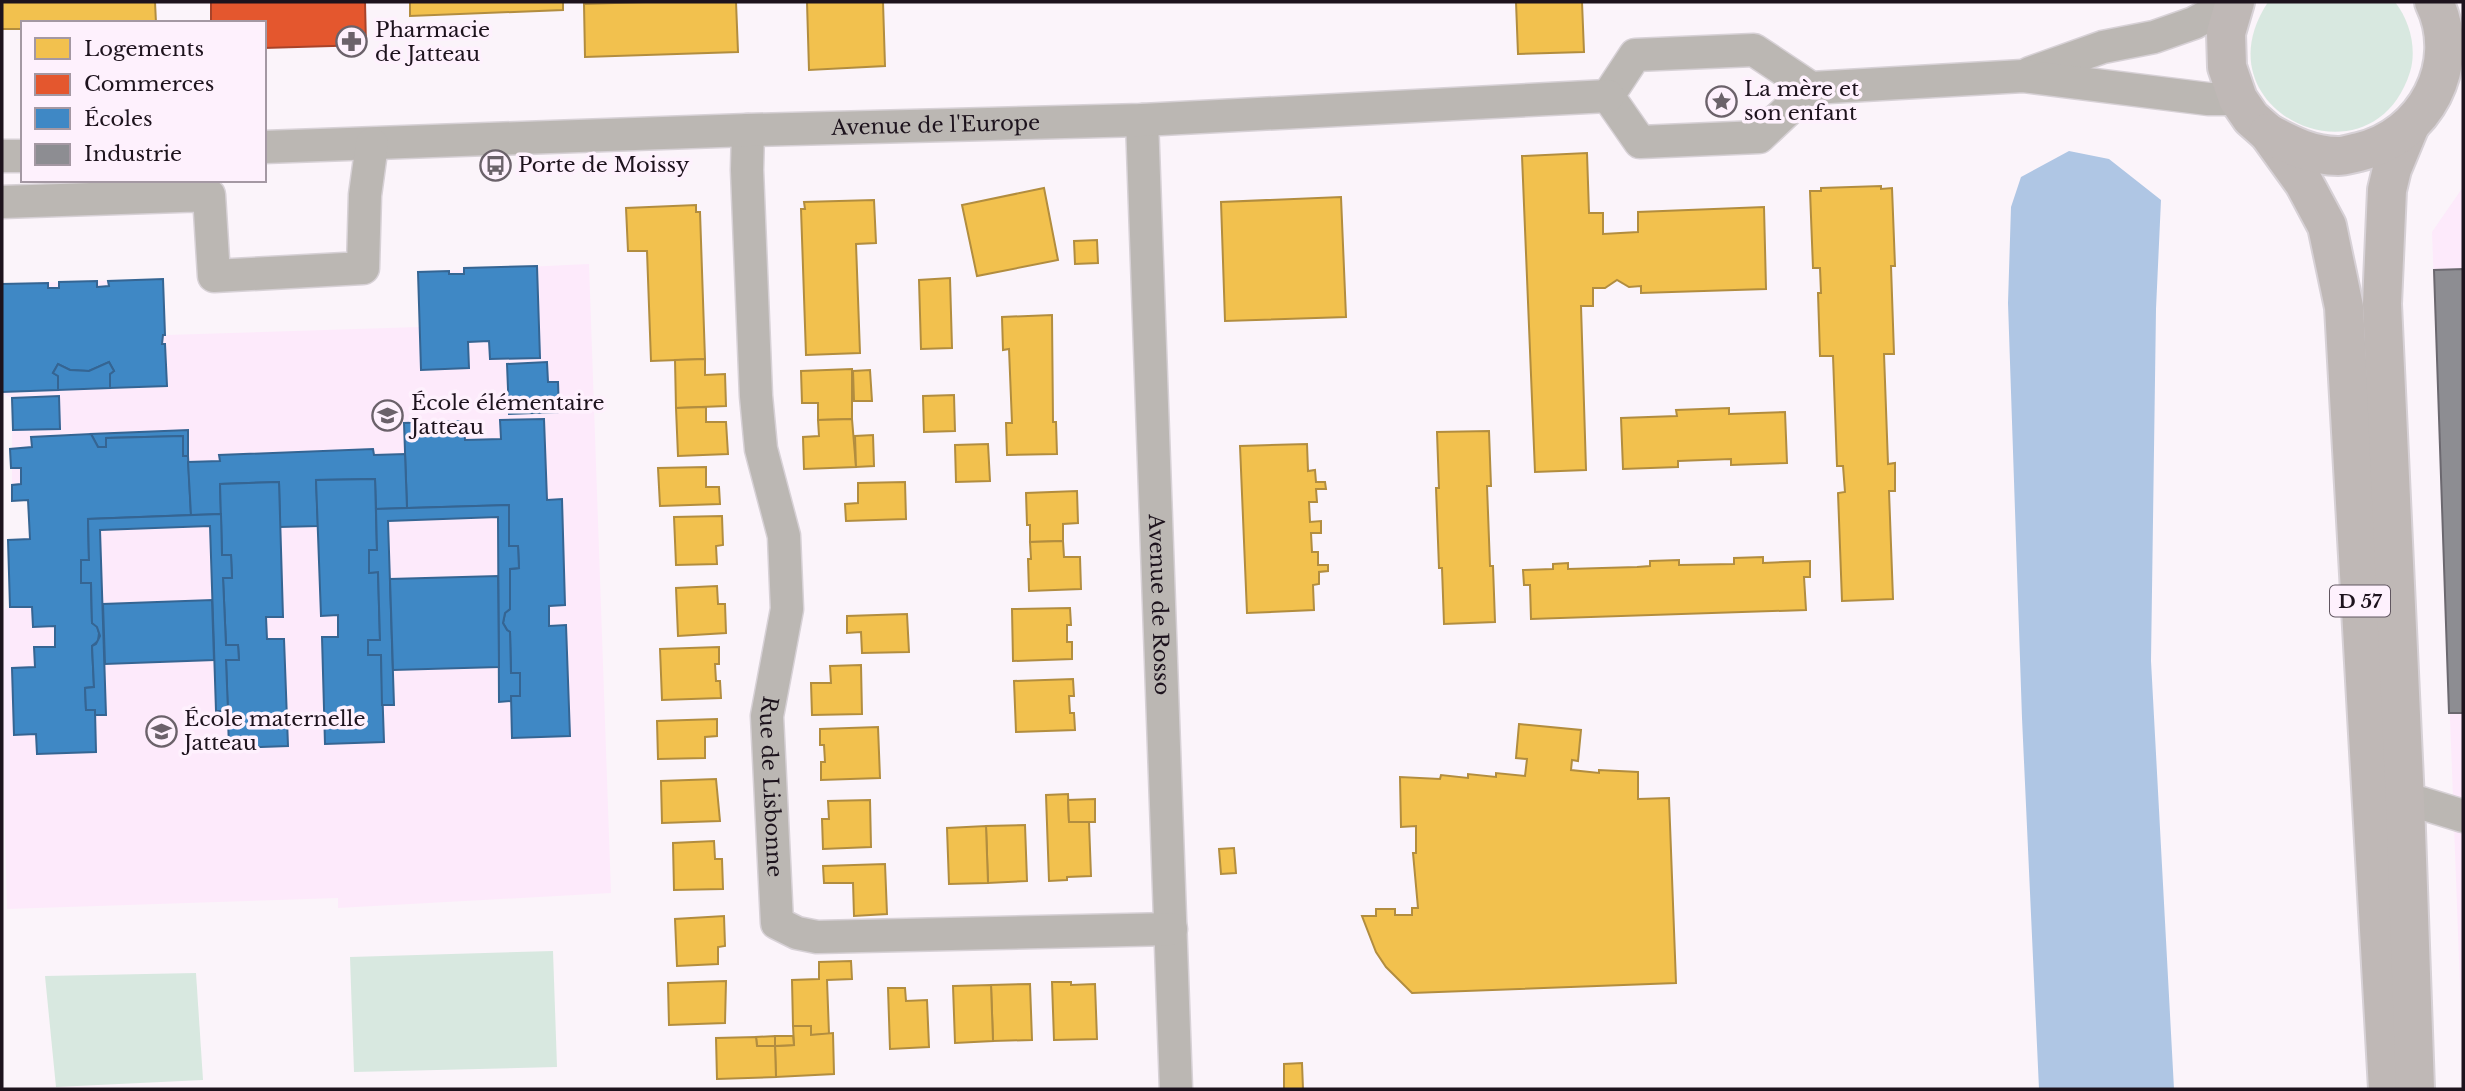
<svg xmlns="http://www.w3.org/2000/svg" width="2465" height="1091" font-family="'Libre Baskerville',serif">
<rect width="100%" height="100%" fill="#fbf4fa"/>
<!-- built -->
<g fill="#fdeafb">
<path d="M2463,187V1068L2432,232Z"/>
<path d="M589,264L611,893L338,908V898L7,909L2,721V611L10,607L8,540L30,538L28,501H12V398L2,393V284L163,279L166,335L419,327L418,272Z"/>
</g>
<!-- green -->
<g fill="#d8e8e0">
<path d="M2268,2H2395C2410,21 2417,49 2410,72C2372,192 2195,112 2268,2Z"/>
<path d="M553,951L557,1067L354,1072L350,957Z"/>
<path d="M196,973L203,1080L56,1087L45,976Z"/>
</g>
<!-- water -->
<path fill="#afc6e4" d="M2069,151L2109,159L2161,200L2156,309L2151,661L2174,1089H2039L2022,718L2008,303L2011,207L2021,177Z"/>
<!-- homes -->
<g fill="#f2c14e" stroke="#b28d3f" stroke-width="2">
<path d="M2,2H155L156,23H23V29H2Z"/>
<path d="M410,2H563V10L410,16Z"/>
<path d="M645,2H736L738,52L585,57L584,4Z"/>
<path d="M807,2H883L885,66L809,70Z"/>
<path d="M1516,2H1582L1584,52L1518,54Z"/>
<path d="M1587,153L1589,213H1603V234L1638,232V212L1764,207L1766,289L1641,293V286L1629,287L1617,280L1605,288H1593V306H1581L1586,470L1535,472L1522,156Z"/>
<path d="M1881,186V189L1892,188L1895,266H1891L1894,354H1884L1888,464L1895,463V491H1889L1893,599L1842,601L1838,493L1845,492L1843,466H1837L1833,356H1820L1818,293H1821L1820,268H1813L1810,191H1821V188Z"/>
<path d="M1044,188L1058,260L977,276L962,205Z"/>
<path d="M1341,197L1346,317L1225,321L1221,202Z"/>
<path d="M874,200L876,243L856,244L860,353L806,355L801,209H805L804,202Z"/>
<path d="M696,205V212H700L705,359L651,361L647,251H628L626,208Z"/>
<path d="M1097,240L1098,263L1075,264L1074,241Z"/>
<path d="M950,278L952,348L921,349L919,280Z"/>
<path d="M1052,315L1053,422H1056L1057,454L1007,455L1006,423H1012L1009,349L1003,350L1002,317Z"/>
<path d="M705,359V375L725,374L726,406L676,408L675,360Z"/>
<path d="M852,369V419L818,420V403H802L801,371Z"/>
<path d="M870,370L872,401H854L853,371Z"/>
<path d="M954,395L955,431L924,432L923,396Z"/>
<path d="M706,407V422H726L728,454L678,456L676,408Z"/>
<path d="M1729,408V414L1785,412L1787,463L1731,465V459L1678,461V467L1623,469L1621,418L1677,416L1676,410Z"/>
<path d="M852,419L856,467L804,469L803,437L819,436L818,420Z"/>
<path d="M1489,431L1491,486H1487L1490,566H1493L1495,622L1444,624L1442,568H1439L1436,488H1439L1437,432Z"/>
<path d="M873,435L874,466L856,467L855,436Z"/>
<path d="M988,444L990,481L956,482L955,445Z"/>
<path d="M1307,444L1308,471L1315,470L1316,482H1325L1326,489H1316L1317,502H1309L1310,522L1321,521V533H1311L1312,552H1318V565H1328V571L1319,572V584L1313,585L1314,610L1247,613L1240,446Z"/>
<path d="M706,467V487H719L720,504L660,506L658,468Z"/>
<path d="M905,482L906,519L846,521L845,504L858,503V483Z"/>
<path d="M1077,491L1078,523L1063,524V541L1030,542V525H1027L1026,493Z"/>
<path d="M722,516L723,545L716,546L717,564L676,565L674,517Z"/>
<path d="M1063,541L1064,557H1080L1081,589L1029,591L1028,559H1031L1030,542Z"/>
<path d="M1763,557V563L1810,561V577H1804L1806,610L1531,619L1530,585H1524L1523,570L1553,569V564L1568,563V569L1637,567L1650,566V561L1679,560V565L1734,564V558Z"/>
<path d="M717,586L718,604H725L726,633L678,636L676,588Z"/>
<path d="M1070,608L1071,625H1067V642H1072V659L1013,661L1012,609Z"/>
<path d="M907,614L909,652L862,653L861,632L847,633V616Z"/>
<path d="M719,647V664H715L716,681H720L721,698L662,700L660,649Z"/>
<path d="M861,665L862,714L812,715L811,683H831L830,666Z"/>
<path d="M1073,679L1074,696H1069L1070,713H1074L1075,730L1016,732L1014,681Z"/>
<path d="M717,719V736L705,737V758L658,759L657,721Z"/>
<path d="M1519,724L1581,730L1578,761L1572,760L1571,770L1599,773V770L1638,772V799L1669,798L1676,983L1412,993L1386,967L1376,952L1362,916H1376V909H1395V915H1412V908H1418L1413,853H1416V826L1401,827L1400,777L1440,779L1441,775L1468,778V774L1496,777V773L1525,776L1527,759L1516,758Z"/>
<path d="M878,727L880,778L821,780V762H825L824,745H820V729Z"/>
<path d="M716,779L720,821L662,823L661,781Z"/>
<path d="M1068,794L1069,822H1089L1091,876L1067,877V880L1049,881L1046,795Z"/>
<path d="M1095,799V822H1069L1068,800Z"/>
<path d="M870,800L871,847L823,849L822,819H829L828,801Z"/>
<path d="M1025,825L1027,881L988,883L986,826Z"/>
<path d="M986,826L988,883L949,884L947,828Z"/>
<path d="M714,841L715,859H722L723,889L674,890L673,843Z"/>
<path d="M1234,848L1236,873L1221,874L1219,849Z"/>
<path d="M885,864L887,914L854,916L853,883H824L823,866Z"/>
<path d="M724,916L725,946L718,947V964L677,966L675,919Z"/>
<path d="M851,961L852,979L827,980L829,1034L811,1035V1026H793L792,980L819,979V962Z"/>
<path d="M726,981L725,1023L669,1025L668,983Z"/>
<path d="M1052,982H1071V985L1095,984L1097,1039L1054,1040Z"/>
<path d="M1030,984L1032,1040L993,1041L991,985Z"/>
<path d="M991,985L993,1041L955,1043L953,986Z"/>
<path d="M888,988H905L906,1001L927,1000L929,1047L890,1049Z"/>
<path d="M793,1026H811V1035L833,1033L834,1074L776,1077L775,1046L794,1045Z"/>
<path d="M775,1036V1046H757L756,1037Z"/>
<path d="M775,1036H793L794,1045L775,1046Z"/>
<path d="M756,1037L757,1046H775L776,1077L717,1079L716,1038Z"/>
<path d="M1302,1063L1303,1089H1284V1064Z"/>
</g>
<!-- shops -->
<path fill="#e4572e" stroke="#a84329" stroke-width="2" d="M211,2H365L366,45L264,48V23H211Z"/>
<!-- schools -->
<g fill="#3f88c5" stroke="#356593" stroke-width="2">
<path d="M537,266L540,358L490,359L489,341L468,342L469,368L421,370L418,272L449,271V274H464V268Z"/>
<path d="M163,279L165,335H163L162,344H165L167,386L110,388V374L114,371L109,362L89,371L70,370L58,364L53,373L58,376V390L2,392V284L48,283V288H59V282L97,281V287L109,286L108,281Z"/>
<path d="M109,362L114,371L110,374V388L58,390V376L53,373L58,364L70,370L89,371Z"/>
<path d="M547,362L548,382H558L559,412L509,414L507,364Z"/>
<path d="M59,396L60,429L13,430L12,398Z"/>
<path d="M544,419L547,500L562,499L565,605L549,606V626L566,625L570,736L512,738L511,696H520V673H511L510,632L507,630L503,623L505,613L510,609V569L519,568L518,546H509V505L407,508L404,423L464,421L465,440L501,439L500,420Z"/>
<path d="M188,430V456H183V436L106,438V447H98L91,434Z"/>
<path d="M91,434L98,447H106V438L183,436V456H188L191,515L88,519L89,560H81V583H91L92,623L97,626L99,633L98,641L92,646L94,687L85,688L86,710H95L96,752L37,754L36,734L14,735L12,668L35,667L34,647H55V626L33,627L32,607H10L8,540L30,539L28,500L12,501V485L21,484V468H11L10,449L32,447L31,437Z"/>
<path d="M373,449L374,455L405,454L407,508L376,509L375,479L316,480L318,526L280,527L279,482L220,484L221,514L191,515L188,462L220,461L219,455Z"/>
<path d="M375,479L377,550H369V573L378,572L380,640H368V655H381L384,742L325,744L322,637H338V615L321,616L316,480Z"/>
<path d="M279,482L283,617H266L267,639H284L288,746L229,748L226,660H239L238,645H226L223,578H232L231,555H222L220,484Z"/>
<path d="M509,505V546H518L519,568L510,569V609L505,613L503,623L507,630L510,632L511,673H520V696H511V701L499,702L498,517L388,521L394,705H382L381,655H368V640H380L378,572L369,573V550H377L376,509Z"/>
<path d="M221,514L222,555H231L232,578H223L226,645H238L239,660H226L228,711H216L210,526L100,530L106,715H95V710H86L85,688L94,687L92,646L96,644L100,636L97,627L92,623L91,583H81V560H89L88,519Z"/>
<path d="M498,576L499,667L393,670L390,579Z"/>
<path d="M212,600L214,660L105,664L103,604Z"/>
</g>
<!-- industry -->
<path fill="#8d8d92" stroke="#6b686f" stroke-width="2" d="M2463,269V713H2449L2434,270Z"/>
<g fill="none" stroke-linecap="round" stroke-linejoin="round">
<defs>
<g id="minor">
<path d="M2030,73L2103,47L2154,37L2194,23L2233,2"/>
<path d="M1608,96L1635,55L1754,50L1811,88L2023,76L2208,99H2238"/>
<path d="M1608,96L1640,142L1759,137L1811,88"/>
<path id="s1" d="M1142,120L1176,1089"/>
<path id="s2" d="M748,130L747,170L756,396L761,449L784,536L787,609L767,716L777,923L797,933L817,937L1171,929"/>
<path id="s3" d="M264,147L748,130L1142,120L1608,96"/>
<path d="M2,156H23"/>
<path d="M2,202L209,195L214,276L363,268L365,195L372,144"/>
<path d="M2405,802L2421,803L2463,816"/>
</g>
<g id="primary">
<path d="M2235,2L2226,33L2227,67L2238,99L2251,118L2268,133L2304,183L2327,226L2344,307L2388,1089"/>
<path d="M2409,128L2392,169L2387,190L2382,304L2405,802L2415,1089"/>
<path d="M2268,133C2290,145 2312,156 2338,156C2345,156 2353,153 2359,152C2425,137 2464,64 2434,2"/>
</g>
</defs>
<!-- minor casing -->
<use href="#minor" stroke="#d7d1d6" stroke-width="35"/>
<!-- primary casing -->
<use href="#primary" stroke="#d7d1d6" stroke-width="42"/>
<!-- minor -->
<use href="#minor" stroke="#bbb7b3" stroke-width="32"/>
<!-- primary -->
<use href="#primary" stroke="#bfb8b6" stroke-width="38"/>
</g>
<!-- icons -->
<defs>
<symbol id="pharmacy-ring" viewBox="-11 -11 22 22"><circle r="9.5" fill="#fef1fd" stroke="#6b626a" stroke-width="1.5"/><path d="M-2-6h4v4h4v4h-4v4h-4v-4h-4v-4h4Z" fill="#6b626a"/></symbol>
<symbol id="sight-ring" viewBox="-11 -11 22 22"><circle r="9.5" fill="#fef1fd" stroke="#6b626a" stroke-width="1.5"/><path d="M0-6L1.8-2.2L6-1.7L2.9 1.2L3.7 5.4L0 3.3L-3.7 5.4L-2.9 1.2L-6-1.7L-1.8-2.2Z" fill="#6b626a"/></symbol>
<symbol id="bus-ring" viewBox="-11 -11 22 22"><circle r="9.5" fill="#fef1fd" stroke="#6b626a" stroke-width="1.5"/><path d="M-5-6H5V4H4V6H2V4H-2V6H-4V4H-5ZM-3.5-4V0h7V-4ZM-3.5 1.2v1.5H-2V1.2ZM2 1.2v1.5H3.5V1.2Z" fill="#6b626a"/></symbol>
<symbol id="school-ring" viewBox="-11 -11 22 22"><circle r="9.5" fill="#fef1fd" stroke="#6b626a" stroke-width="1.5"/><path d="M0-5L7-2L0 1L-7-2ZM-4 1L0 2.5L4 1V4Q0 6-4 4Z" fill="#6b626a"/></symbol>
</defs>
<g fill-rule="evenodd">
<use href="#pharmacy-ring" x="334" y="24" width="35" height="35"/>
<use href="#sight-ring" x="1704" y="84" width="35" height="35"/>
<use href="#bus-ring" x="478" y="148" width="35" height="35"/>
<use href="#school-ring" x="370" y="398" width="35" height="35"/>
<use href="#school-ring" x="144" y="714" width="35" height="35"/>
</g>
<g text-anchor="middle" stroke-width="7" stroke-linejoin="round" paint-order="stroke">
<!-- shield labels -->
<rect fill="#fef1fd" stroke="#605660" stroke-width="2" x="2330" y="585.5" width="60" height="31" rx="5"/>
<g font-size="19" font-weight="bold" fill="#1d131d">
<text x="2360" y="608">D 57</text>
</g>
<!-- poi labels -->
<g font-size="21" fill="#1d131d" stroke="#fef1fd" text-anchor="start">
<text x="375" y="37">Pharmacie<tspan x="375" dy="24">de Jatteau</tspan></text>
<text x="1744" y="96">La mère et<tspan x="1744" dy="24">son enfant</tspan></text>
<text x="518" y="172">Porte de Moissy</text>
<text x="411" y="410">École élémentaire<tspan x="411" dy="24">Jatteau</tspan></text>
<text x="184" y="726">École maternelle<tspan x="184" dy="24">Jatteau</tspan></text>
</g>
<!-- street labels -->
<g font-size="21" fill="#1d131d" stroke="#fef1fd">
<text dy="7" stroke="none"><textPath href="#s3" startOffset="672">Avenue de l'Europe</textPath></text>
<text dy="7" stroke="none"><textPath href="#s1" startOffset="485">Avenue de Rosso</textPath></text>
<text dy="7" stroke="none"><textPath href="#s2" startOffset="662">Rue de Lisbonne</textPath></text>
</g>
</g>
<!-- border -->
<rect width="2465" height="1091" fill="none" stroke="#1d131d" stroke-width="7"/>
<!-- legend -->
<rect x="21" y="21" width="245" height="161" fill="#fef1fd" stroke="#a498a3" stroke-width="2"/>
<rect x="35" y="38" width="35" height="21" fill="#f2c14e" stroke="#a498a3" stroke-width="2"/>
<text x="84" y="56" font-size="21" fill="#1d131d">Logements</text>
<rect x="35" y="74" width="35" height="21" fill="#e4572e" stroke="#a498a3" stroke-width="2"/>
<text x="84" y="91" font-size="21" fill="#1d131d">Commerces</text>
<rect x="35" y="108" width="35" height="21" fill="#3f88c5" stroke="#a498a3" stroke-width="2"/>
<text x="84" y="126" font-size="21" fill="#1d131d">Écoles</text>
<rect x="35" y="144" width="35" height="21" fill="#8d8d92" stroke="#a498a3" stroke-width="2"/>
<text x="84" y="161" font-size="21" fill="#1d131d">Industrie</text>
</svg>
